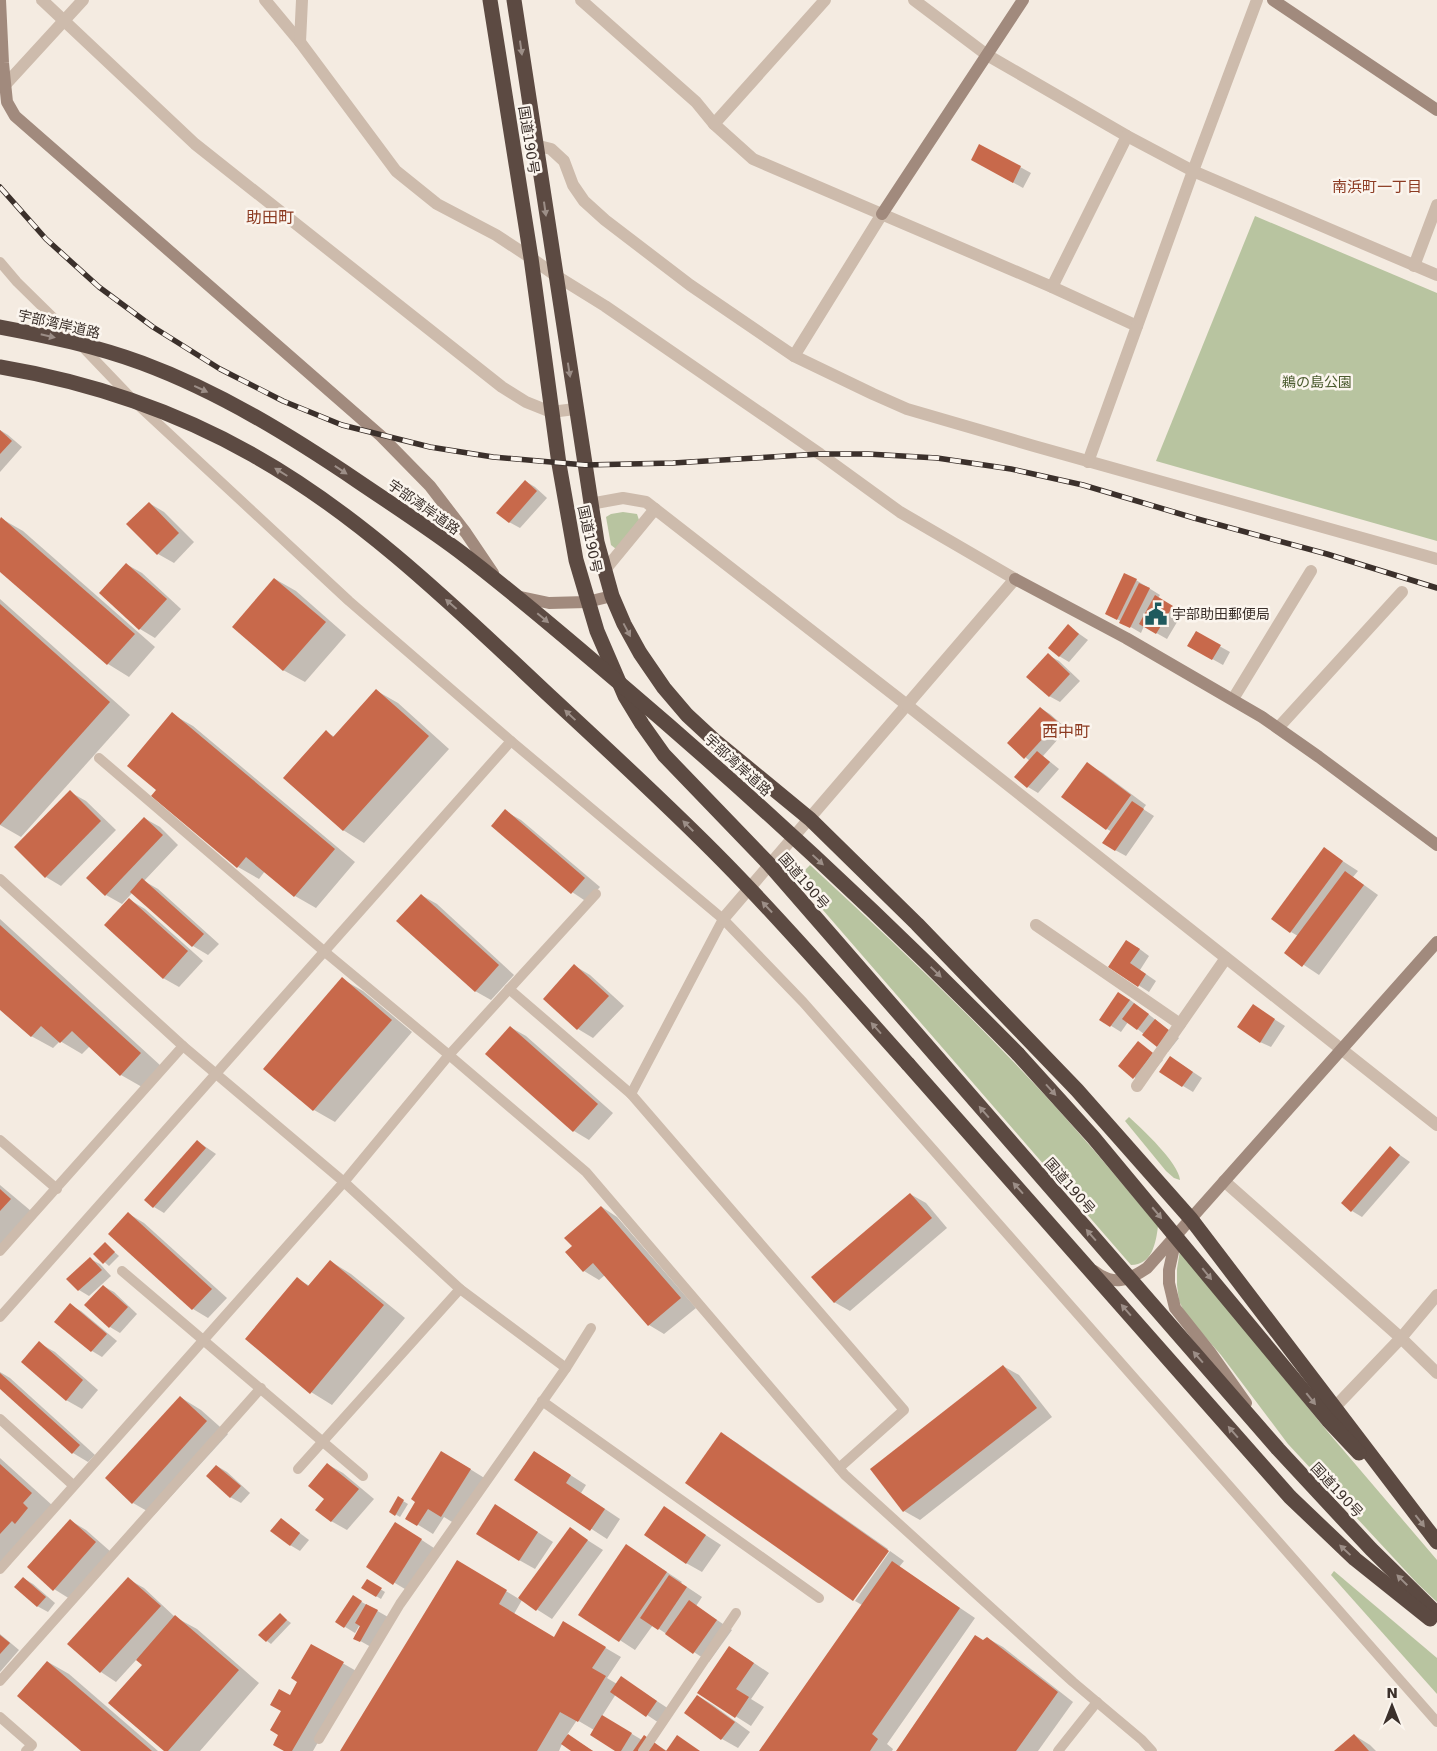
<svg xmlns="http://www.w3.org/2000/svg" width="1437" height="1751" font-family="'DejaVu Sans','Noto Sans JP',sans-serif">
<rect width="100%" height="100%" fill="#f4ebe1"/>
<!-- green -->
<g fill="#b8c4a0">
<path d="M1255,216L1437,293V541L1156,461Z"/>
<path d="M623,512L637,514L639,520L616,549L611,545L606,517L611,514Z"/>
<path d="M810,865C884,933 957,1002 1025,1074C1072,1123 1115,1175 1158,1226C1156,1243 1152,1265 1131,1265L796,879Z"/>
<path d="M1129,1117C1142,1129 1179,1163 1180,1180L1174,1178L1166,1171L1125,1121Z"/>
<path d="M1180,1250L1327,1431L1437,1560V1602L1417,1583L1288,1444L1221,1355L1186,1315L1179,1301L1177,1285V1269Z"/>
<path d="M1334,1571L1437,1658V1694L1331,1575Z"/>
</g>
<!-- shadow -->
<g fill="#0003">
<path d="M980,145L1031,173L1023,188L982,165Z"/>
<path d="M0,430L8,435L22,447L0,472Z"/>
<path d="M525,481L535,487L547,498L520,528L509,522Z"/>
<path d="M149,503L164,512L194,542L174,563L158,554Z"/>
<path d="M2,519L23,531L155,647L129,677L108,664L0,571V521Z"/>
<path d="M126,564L142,573L181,609L155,638L140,629Z"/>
<path d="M275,579L296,591L346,635L305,682L283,670Z"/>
<path d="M1136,580L1160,595L1158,598L1183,612L1167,639L1144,626L1141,633L1117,619Z"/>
<path d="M0,599L130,715L21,837L0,825Z"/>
<path d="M1068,626L1088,640L1069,662L1059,656Z"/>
<path d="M1196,633L1230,652L1223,665L1189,646Z"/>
<path d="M1048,655L1059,661L1080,681L1060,702L1049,696Z"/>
<path d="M377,691L398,703L449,749L364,843L343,830L326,732L335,737Z"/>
<path d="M1040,708L1050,714L1067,729L1043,756L1059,769L1038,793L1028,787L1030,761L1008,743Z"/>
<path d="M172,714L193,726L355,862L316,908L295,896L265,871L259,879L238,867L158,790Z"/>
<path d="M1087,764L1103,773L1146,805L1143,809L1154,816L1126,856L1115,850L1112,832L1107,829Z"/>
<path d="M70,792L86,801L116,830L61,886L46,877Z"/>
<path d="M505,811L521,820L600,887L587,902L572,892Z"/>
<path d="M144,818L160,827L178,845L144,881L158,889L219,944L208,955L193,946L133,892L122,904L106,895Z"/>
<path d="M1324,849L1358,871L1353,877L1378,895L1319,975L1286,953L1298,936L1291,932Z"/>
<path d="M421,895L437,904L514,975L491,1000L475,991Z"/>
<path d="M130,900L145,909L203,961L179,987L163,978Z"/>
<path d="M0,919L161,1066L142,1087L121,1075L90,1046L82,1054L60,1041L53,1048L31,1036L0,1008Z"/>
<path d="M1137,947L1149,956L1140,970L1156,981L1149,992L1110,967Z"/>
<path d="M575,966L590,975L624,1006L593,1038L578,1029Z"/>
<path d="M342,979L363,991L412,1032L335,1122L314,1110L265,1068Z"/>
<path d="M1129,999L1179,1038L1168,1052L1128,1022L1121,1032L1100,1019Z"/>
<path d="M1263,1012L1285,1026L1271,1047L1260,1042Z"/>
<path d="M510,1027L526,1036L613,1113L589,1140L574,1131Z"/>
<path d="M1138,1043L1163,1060L1144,1083L1134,1077Z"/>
<path d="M1181,1064L1202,1078L1193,1092L1183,1086Z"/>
<path d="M197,1141L216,1154L164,1213L154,1207Z"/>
<path d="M1390,1148L1410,1162L1362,1217L1352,1211Z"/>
<path d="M0,1185L31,1211L0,1248Z"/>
<path d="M910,1194L926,1203L947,1228L850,1311L834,1302Z"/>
<path d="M602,1207L617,1217L696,1308L664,1334L649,1325L605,1275L599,1280L584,1271L573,1246Z"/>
<path d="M129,1214L144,1223L227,1298L208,1318L193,1309Z"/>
<path d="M105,1244L119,1256L109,1266L95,1254Z"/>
<path d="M90,1259L100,1264L111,1276L89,1296L79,1290L68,1279Z"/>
<path d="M330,1261L351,1274L405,1318L332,1405L311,1392L297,1279L310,1286Z"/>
<path d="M103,1286L114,1292L137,1314L120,1333L110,1327Z"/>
<path d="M70,1305L81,1311L117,1341L102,1357L92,1351L56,1322Z"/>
<path d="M39,1343L55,1352L98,1390L82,1409L66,1400Z"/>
<path d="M1003,1366L1019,1375L1052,1417L920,1520L904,1511Z"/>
<path d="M0,1372L10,1378L95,1455L88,1462L73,1453L0,1388Z"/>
<path d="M180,1397L201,1410L228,1434L154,1515L133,1503Z"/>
<path d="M722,1434L737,1443L888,1549L853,1599Z"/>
<path d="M0,1458L53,1506L0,1569Z"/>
<path d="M457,1461L486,1479L457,1525L444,1517L433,1534L407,1518Z"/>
<path d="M550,1462L586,1485L581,1493L620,1519L607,1539L516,1480Z"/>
<path d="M327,1464L343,1473L374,1499L347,1530L331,1521Z"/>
<path d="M217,1466L227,1472L250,1493L241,1503L230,1497Z"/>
<path d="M398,1498L408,1504L400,1517L390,1511Z"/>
<path d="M664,1508L721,1545L702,1572L686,1563Z"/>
<path d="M511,1515L553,1542L535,1569L519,1560Z"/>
<path d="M281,1519L309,1540L300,1551L290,1545Z"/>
<path d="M71,1521L86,1530L111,1552L70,1599L54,1589Z"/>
<path d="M570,1529L603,1550L552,1619L522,1600L514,1614L554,1638L563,1623L621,1657L607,1678L617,1684L622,1678L672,1711L662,1725L616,1694L602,1716L642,1740L644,1737L667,1751H618L594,1730L577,1720L567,1735L593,1751H573L562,1744L559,1751H342L457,1561L519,1599Z"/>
<path d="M411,1533L437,1550L410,1592L368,1567Z"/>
<path d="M627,1546L682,1582L681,1583L702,1597L696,1606L732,1630L709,1662L653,1625L635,1650L580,1614Z"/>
<path d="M890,1551L904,1561L899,1567L975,1618L887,1744L893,1749L892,1751H761L862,1605L855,1601Z"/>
<path d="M23,1578L33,1584L55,1603L48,1612L37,1606Z"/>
<path d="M128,1579L144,1588L175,1617L197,1629L259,1683L200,1751H166L144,1665L137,1659L116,1682L101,1672L69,1644Z"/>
<path d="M367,1581L385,1592L381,1599L363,1588Z"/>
<path d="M353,1597L388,1617L371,1647L355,1638L361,1627L359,1626L355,1633L337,1622Z"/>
<path d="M280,1615L291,1623L271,1644L267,1641Z"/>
<path d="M0,1634L19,1650L0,1672Z"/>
<path d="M987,1638L1003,1647L1073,1702L1038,1751H897Z"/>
<path d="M311,1645L358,1672L313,1751H286L280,1735L290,1697L299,1682Z"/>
<path d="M745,1657L769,1673L751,1699L764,1707L751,1726L699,1693Z"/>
<path d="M48,1662L69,1674L158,1751H83Z"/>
<path d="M698,1696L713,1705L750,1732L738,1748L722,1739L686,1713Z"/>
<path d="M1354,1735L1370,1745L1376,1751H1336Z"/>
</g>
<!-- building -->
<g fill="#c8694b">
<path d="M979,144L1021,166L1013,183L971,160Z"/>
<path d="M0,430L12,441L0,454Z"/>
<path d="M525,480L537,491L509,523L496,513Z"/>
<path d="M149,502L179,533L157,555L126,524Z"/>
<path d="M1,517L135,634L107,665L0,572V519Z"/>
<path d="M126,563L167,599L139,630L99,593Z"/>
<path d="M1124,573L1137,579L1117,620L1105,614Z"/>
<path d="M274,578L326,622L283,671L232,627Z"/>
<path d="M1139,583L1150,588L1130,628L1119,623Z"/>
<path d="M1155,595L1173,606L1156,634L1139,624Z"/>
<path d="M0,604L110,702L0,825Z"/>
<path d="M1068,624L1079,634L1059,657L1048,648Z"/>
<path d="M1196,631L1221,645L1212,660L1187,646Z"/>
<path d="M1048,653L1070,674L1049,697L1026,677Z"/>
<path d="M376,689L429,736L343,831L283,778L326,730L333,737Z"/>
<path d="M1040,707L1058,722L1024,759L1007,743Z"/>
<path d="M172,712L335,849L294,897L246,857L237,868L151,796L156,790L127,766Z"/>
<path d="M1037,751L1050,762L1027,788L1014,777Z"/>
<path d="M1087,762L1131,795L1106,830L1061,797Z"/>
<path d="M70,790L101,821L45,878L14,847Z"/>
<path d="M1132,801L1144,809L1115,851L1102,843Z"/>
<path d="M505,809L585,878L571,894L491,826Z"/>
<path d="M144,817L163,835L105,896L86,878Z"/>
<path d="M1324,847L1343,861L1290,933L1271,919Z"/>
<path d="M1345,871L1364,885L1302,967L1284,953Z"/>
<path d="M142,878L204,934L192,947L130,892Z"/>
<path d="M421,894L499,965L475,992L396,921Z"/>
<path d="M129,898L188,951L163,979L104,925Z"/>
<path d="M0,925L141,1053L120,1076L72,1031L60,1043L41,1026L31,1037L0,1010Z"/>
<path d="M1126,940L1140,949L1130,963L1146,974L1138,987L1108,967Z"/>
<path d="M574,964L609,996L577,1030L543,999Z"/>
<path d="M342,977L392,1020L313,1111L263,1069Z"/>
<path d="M1118,992L1130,1000L1110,1027L1099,1020Z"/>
<path d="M1134,1003L1149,1014L1137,1030L1122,1019Z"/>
<path d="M1253,1004L1275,1019L1260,1043L1237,1027Z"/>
<path d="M1155,1019L1170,1031L1157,1047L1142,1035Z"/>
<path d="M510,1026L598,1104L573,1132L485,1054Z"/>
<path d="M1138,1041L1153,1053L1133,1079L1118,1066Z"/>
<path d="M1170,1056L1193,1072L1182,1087L1159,1072Z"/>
<path d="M197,1140L206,1148L153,1208L144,1200Z"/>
<path d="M1390,1146L1400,1155L1351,1212L1341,1203Z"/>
<path d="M0,1189L11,1199L0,1211Z"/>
<path d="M910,1193L932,1218L834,1303L811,1277Z"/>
<path d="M601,1206L681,1298L648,1326L593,1263L583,1272L565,1252L572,1246L564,1238Z"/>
<path d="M128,1212L212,1289L192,1310L108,1234Z"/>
<path d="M105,1242L115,1252L103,1264L93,1254Z"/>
<path d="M90,1257L102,1270L78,1291L66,1279Z"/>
<path d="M330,1260L384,1305L310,1394L245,1339L297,1277L308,1286Z"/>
<path d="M103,1285L128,1307L109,1328L84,1305Z"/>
<path d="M70,1303L107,1334L91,1352L54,1322Z"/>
<path d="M39,1341L83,1380L66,1401L21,1362Z"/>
<path d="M1003,1365L1037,1408L903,1512L870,1469Z"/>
<path d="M0,1373L80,1445L72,1454L0,1389Z"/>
<path d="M180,1396L207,1421L132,1504L105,1478Z"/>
<path d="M721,1432L889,1551L853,1601L685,1483Z"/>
<path d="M441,1451L471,1469L441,1517L428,1509L417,1526L405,1519L415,1502L411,1499Z"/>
<path d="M534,1451L571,1475L566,1483L605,1509L590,1531L514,1480Z"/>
<path d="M327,1463L359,1489L331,1522L315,1510L324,1499L308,1486Z"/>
<path d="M0,1464L32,1493L23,1503L28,1508L15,1524L12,1521L0,1534Z"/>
<path d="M216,1465L241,1486L230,1498L206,1476Z"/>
<path d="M398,1496L404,1500L395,1516L389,1512Z"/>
<path d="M495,1504L538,1532L519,1561L476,1534Z"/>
<path d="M664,1506L706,1535L686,1564L644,1535Z"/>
<path d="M281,1518L300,1533L290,1546L270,1531Z"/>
<path d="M70,1519L96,1542L53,1591L27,1567Z"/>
<path d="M395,1522L422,1539L393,1585L366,1567Z"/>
<path d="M570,1527L588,1540L536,1611L518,1598Z"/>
<path d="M626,1544L667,1572L619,1642L578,1615Z"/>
<path d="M457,1560L507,1590L499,1604L554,1637L563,1621L606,1647L592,1668L606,1676L578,1722L560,1712L537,1751H340Z"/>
<path d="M892,1561L960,1608L872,1734L878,1739L870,1751H759Z"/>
<path d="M669,1575L687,1587L658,1630L640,1618Z"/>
<path d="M23,1577L46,1597L37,1607L14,1587Z"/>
<path d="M128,1577L161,1606L100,1673L67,1644Z"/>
<path d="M367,1579L382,1588L376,1597L361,1588Z"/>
<path d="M353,1595L362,1601L344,1628L335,1622Z"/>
<path d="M689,1600L717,1620L693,1654L665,1634Z"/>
<path d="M366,1604L378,1610L360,1642L353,1639L360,1626L355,1623Z"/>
<path d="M280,1613L287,1620L266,1642L258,1635Z"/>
<path d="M175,1615L239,1670L168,1751H164L108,1703L142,1665L136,1660Z"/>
<path d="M0,1635L10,1643L0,1654Z"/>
<path d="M975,1635L983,1640L987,1637L1058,1692L1016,1751H896Z"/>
<path d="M311,1644L344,1662L292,1751H284L273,1745L278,1735L270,1730L281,1711L270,1705L279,1689L290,1695L297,1682L291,1678Z"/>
<path d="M729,1646L754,1663L736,1689L749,1697L735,1718L697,1693Z"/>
<path d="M47,1661L152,1751H81L17,1696Z"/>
<path d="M621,1676L657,1701L646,1717L610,1692Z"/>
<path d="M697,1695L735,1722L721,1740L684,1713Z"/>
<path d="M602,1715L632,1733L621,1751H615L590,1735Z"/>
<path d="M568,1734L593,1751H571L561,1744Z"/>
<path d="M1354,1734L1369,1751H1334Z"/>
<path d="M644,1735L666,1751L677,1735L700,1751H633Z"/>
</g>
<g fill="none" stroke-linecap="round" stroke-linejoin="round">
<!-- lane -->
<g stroke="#cdbbac" stroke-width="10">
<path d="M0,262L17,282L72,336L138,405L349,601L511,741L723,919L803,1002L1437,1722"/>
<path d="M99,758L325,952L449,1055L586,1172L845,1475L1073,1682L1142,1740L1152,1751"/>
<path d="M0,879L183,1046L344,1182L460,1289L298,1469"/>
<path d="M509,989L631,1094L904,1410L839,1468"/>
<path d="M631,1094L723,919"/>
<path d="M0,1140L57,1189"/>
<path d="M0,1251L183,1046"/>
<path d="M122,1271L363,1476"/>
<path d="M460,1289L566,1368"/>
<path d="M0,1317L511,741"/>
<path d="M542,1401L819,1598"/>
<path d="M0,1419L73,1485"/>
<path d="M0,1569L344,1182L449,1055L596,894"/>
<path d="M0,1681L261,1388"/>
<path d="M0,1717L32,1745L26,1751"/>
<path d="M319,1739L400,1604L566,1368L591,1328"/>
<path d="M643,1751L736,1613"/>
<path d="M1058,1751L1097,1702"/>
</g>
<!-- street -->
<g stroke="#cdbbac" stroke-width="12">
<path d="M42,0L195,144L502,387L526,402L551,412L575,409"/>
<path d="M265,0L300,42L396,171L437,204L496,235L531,258L555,275L605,306L820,454L900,512L1015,579L723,919"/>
<path d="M581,0L696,102L714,124L753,159L1052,287L1137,326"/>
<path d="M914,0L987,55L1127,136L1193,171L1437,275"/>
<path d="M300,42L302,0"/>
<path d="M5,85L83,0"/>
<path d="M714,124L825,0"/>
<path d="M535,145L551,149L564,161L573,185L584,201L605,220L690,285L794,356L873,394L907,409L1034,446L1437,559"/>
<path d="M1414,266L1437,205"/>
<path d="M1052,287L1127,136"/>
<path d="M794,356L882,214"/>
<path d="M1088,462L1193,171L1257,0"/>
<path d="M590,504L623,498L646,502L907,705L1437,1125"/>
<path d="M604,571L655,509"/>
<path d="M1233,699L1311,571"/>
<path d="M1278,728L1402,592"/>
<path d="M1036,925L1180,1024"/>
<path d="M1137,1086L1226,958"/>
<path d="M1224,1181L1401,1338L1437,1373"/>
<path d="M1335,1407L1401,1338L1437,1295"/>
</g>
<!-- secondary -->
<g stroke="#a18a7d" stroke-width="12">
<path d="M0,0L3,63L7,102L15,116L381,436L430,486L466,533L493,573"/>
<path d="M1273,0L1437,110"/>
<path d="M882,214L1023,0"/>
<path d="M1015,579L1126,638L1262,717L1319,757L1437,845"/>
<path d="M516,596L549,603L587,602L612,596"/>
<path d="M1176,1238L1169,1270V1283L1175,1308L1210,1352L1246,1403"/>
<path d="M1094,1271C1113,1286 1128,1281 1147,1268L1437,942"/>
</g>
<!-- highway -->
<g stroke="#5c4a42" stroke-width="15">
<path d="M490,0L531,258L559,464L576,560L597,631L625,696L642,724L664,755L769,864L1278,1449L1371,1549L1437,1614"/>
<path d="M514,0L597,542L612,596L624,624L640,653L664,688L687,715L714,740L810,819L917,924L1077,1090L1191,1219L1437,1542"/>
<path d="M1018,1054L1093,1137L1328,1420L1359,1453"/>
<path d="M908,1064L1290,1497L1355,1559L1430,1619"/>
</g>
<defs>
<path id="rail" d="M0,187L46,239L99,287L153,327L220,369L283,401L342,425L430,447L493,457L585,465L673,463L820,454H868L937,458L1011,469L1083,485L1194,518L1327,554L1437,588"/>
</defs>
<!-- rail casing -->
<use href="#rail" stroke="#3b302b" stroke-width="5.5"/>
<!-- rail -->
<use href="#rail" stroke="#fbf5ee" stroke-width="4" stroke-dasharray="11" stroke-linecap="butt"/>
<!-- highway-bridge -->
<g stroke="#5c4a42" stroke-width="15">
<path d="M0,327C48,336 96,346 142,363C220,392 291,436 359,482C393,505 427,527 459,551C513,592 565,637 617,681C756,799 890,924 1018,1054"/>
<path d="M0,367C89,382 175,411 253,455C364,517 461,613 553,699C610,752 668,805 723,861C787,926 847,996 908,1064"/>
</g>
</g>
<!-- one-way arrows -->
<defs><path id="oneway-solid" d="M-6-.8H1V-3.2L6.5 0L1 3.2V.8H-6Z" transform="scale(1.25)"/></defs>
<g fill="#9c8e87">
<use href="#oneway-solid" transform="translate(521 48) rotate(82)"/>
<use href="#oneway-solid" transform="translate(545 209) rotate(82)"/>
<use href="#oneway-solid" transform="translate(48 336) rotate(13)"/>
<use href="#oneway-solid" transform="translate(569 370) rotate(81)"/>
<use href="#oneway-solid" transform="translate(201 389) rotate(25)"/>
<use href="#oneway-solid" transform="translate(341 470) rotate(34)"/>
<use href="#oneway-solid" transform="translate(281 472) rotate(-148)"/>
<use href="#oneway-solid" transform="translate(451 604) rotate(-139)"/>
<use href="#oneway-solid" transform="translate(543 618) rotate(40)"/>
<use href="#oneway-solid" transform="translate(627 630) rotate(62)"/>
<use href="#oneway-solid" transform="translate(570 715) rotate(-137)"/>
<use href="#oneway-solid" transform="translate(688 826) rotate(-135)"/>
<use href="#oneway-solid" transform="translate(818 860) rotate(43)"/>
<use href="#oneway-solid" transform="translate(767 907) rotate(-133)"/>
<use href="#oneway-solid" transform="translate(936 972) rotate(44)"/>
<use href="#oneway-solid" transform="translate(876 1028) rotate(-132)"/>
<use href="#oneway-solid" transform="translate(1051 1090) rotate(48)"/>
<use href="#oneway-solid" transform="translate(984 1112) rotate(-131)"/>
<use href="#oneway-solid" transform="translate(1018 1188) rotate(-132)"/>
<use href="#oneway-solid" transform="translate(1157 1213) rotate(50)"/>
<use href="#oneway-solid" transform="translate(1091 1235) rotate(-131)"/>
<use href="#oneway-solid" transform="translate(1207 1274) rotate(51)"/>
<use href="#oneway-solid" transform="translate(1126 1310) rotate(-131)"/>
<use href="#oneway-solid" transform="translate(1198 1357) rotate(-131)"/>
<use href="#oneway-solid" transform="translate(1311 1399) rotate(51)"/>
<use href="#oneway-solid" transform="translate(1233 1432) rotate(-131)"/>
<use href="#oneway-solid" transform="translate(1420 1521) rotate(52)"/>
<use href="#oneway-solid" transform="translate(1345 1550) rotate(-137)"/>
<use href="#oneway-solid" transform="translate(1402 1580) rotate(-135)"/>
</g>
<!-- icons -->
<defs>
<symbol id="civic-bare" viewBox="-9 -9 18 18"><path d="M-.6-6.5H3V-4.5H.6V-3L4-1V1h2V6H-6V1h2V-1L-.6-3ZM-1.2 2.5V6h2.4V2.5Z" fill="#1f5a5e" stroke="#fbf5ee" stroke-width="2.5" paint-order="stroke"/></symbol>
</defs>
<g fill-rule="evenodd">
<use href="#civic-bare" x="1140" y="598" width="32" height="32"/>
</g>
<g text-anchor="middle" stroke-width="5" stroke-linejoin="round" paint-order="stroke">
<!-- street labels -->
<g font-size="14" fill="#3b302b" stroke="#fbf5ee">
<text transform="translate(529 140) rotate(81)" y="5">国道190号</text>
<text transform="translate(59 324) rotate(13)" y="5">宇部湾岸道路</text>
<text transform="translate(424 507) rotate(35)" y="5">宇部湾岸道路</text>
<text transform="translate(590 539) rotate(78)" y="5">国道190号</text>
<text transform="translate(738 765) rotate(42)" y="5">宇部湾岸道路</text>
<text transform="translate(804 881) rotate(49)" y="5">国道190号</text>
<text transform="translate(1070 1186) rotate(49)" y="5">国道190号</text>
<text transform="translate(1337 1490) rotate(47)" y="5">国道190号</text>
</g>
<!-- park labels -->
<g font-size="14" fill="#4a5a2e" stroke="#fbf5ee">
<text x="1317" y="387">鵜の島公園</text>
</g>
<!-- poi labels -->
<g font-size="14" fill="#3b302b" stroke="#fbf5ee" text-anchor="start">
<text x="1172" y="619">宇部助田郵便局</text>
</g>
<!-- neighbourhood labels -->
<g font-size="15" fill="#8c3b22" stroke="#fbf5ee">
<text x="1377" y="192">南浜町一丁目</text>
</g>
<!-- quarter labels -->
<g font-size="16" fill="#8c3b22" stroke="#fbf5ee">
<text x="270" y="223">助田町</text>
<text x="1066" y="737">西中町</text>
</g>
</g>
<!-- north arrow -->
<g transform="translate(1392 1706)" stroke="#fbf5ee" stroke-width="4" paint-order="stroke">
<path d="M0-4L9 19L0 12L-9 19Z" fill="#3b302b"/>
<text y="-8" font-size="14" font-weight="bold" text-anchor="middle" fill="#3b302b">N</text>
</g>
</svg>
